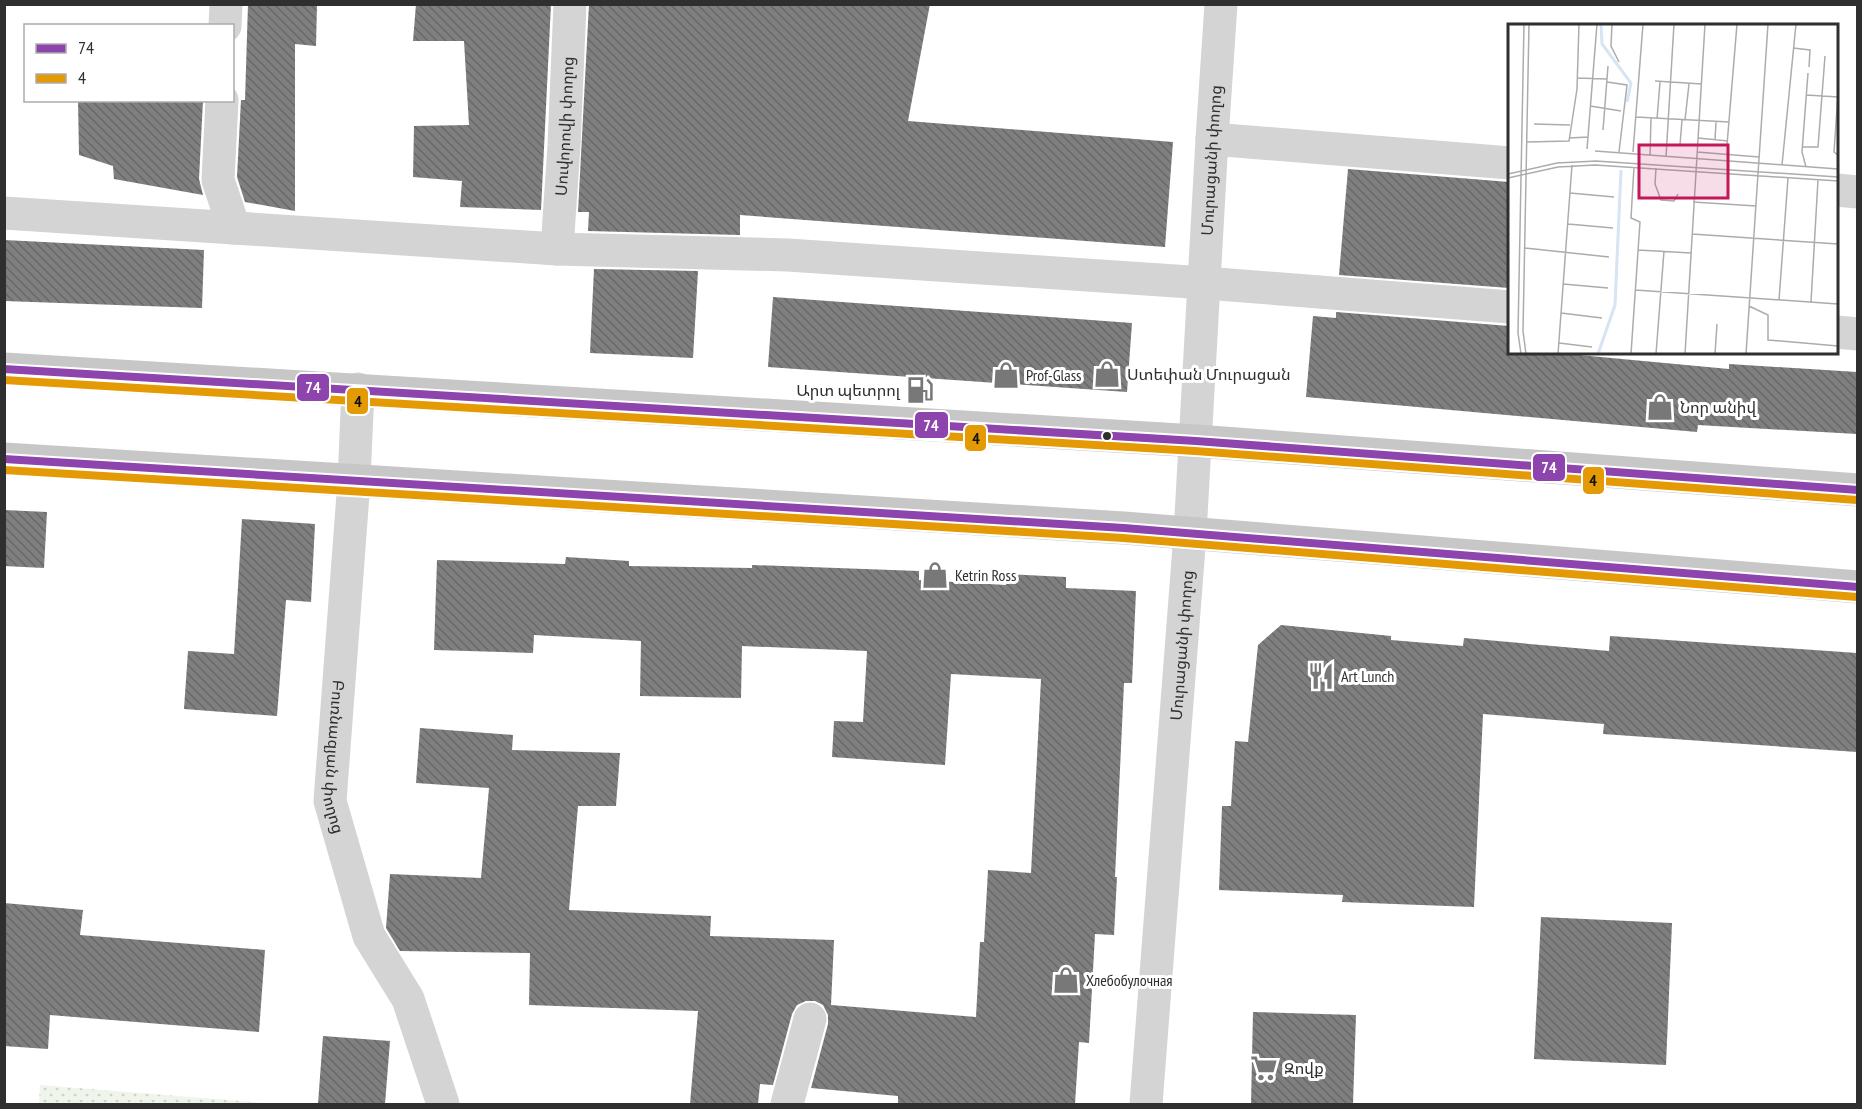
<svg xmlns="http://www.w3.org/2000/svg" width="1862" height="1109" font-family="'PT Sans Narrow','Noto Sans Armenian',sans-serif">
<defs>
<pattern id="park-dots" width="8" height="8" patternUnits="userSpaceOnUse" patternTransform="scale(1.5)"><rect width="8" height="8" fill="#eff5eb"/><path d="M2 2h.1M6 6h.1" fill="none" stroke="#cdd2ca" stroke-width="1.8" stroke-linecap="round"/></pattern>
<pattern id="building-back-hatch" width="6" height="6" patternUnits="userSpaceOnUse" patternTransform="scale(1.5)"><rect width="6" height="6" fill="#7f7f7f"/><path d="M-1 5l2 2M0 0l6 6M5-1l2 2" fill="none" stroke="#686868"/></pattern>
</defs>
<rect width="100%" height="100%" fill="#fff"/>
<!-- park -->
<path fill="url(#park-dots)" d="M40,1085L264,1103V1104H39Z"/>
<!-- building -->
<g fill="url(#building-back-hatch)">
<path d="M248,4H317L316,46L295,44V211L245,202L237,177L241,100H245Z"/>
<path d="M416,4H551L541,210L460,207L462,181L413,177L414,126L469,125L464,41H413Z"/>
<path d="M589,4H930L908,121L1173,142L1165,247L740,215V235L588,231L589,212H578Z"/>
<path d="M78,100H203L199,179L203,195L114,179L113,166L79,155Z"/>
<path d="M1348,169L1509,182V288L1339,275Z"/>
<path d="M4,240L204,250L202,308L4,301Z"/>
<path d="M594,269L698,271L693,358L590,353Z"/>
<path d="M773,297L1132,323L1127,392L768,367Z"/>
<path d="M1336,312L1509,326V352H1547L1729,369V364L1857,372V434L1698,425L1697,432L1306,397L1313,316L1336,318Z"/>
<path d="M4,510L47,512L44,568L4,566Z"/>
<path d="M242,519L315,524L311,602L286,600L277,716L184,709L188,651L234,654Z"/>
<path d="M566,557L629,561V566L752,568V565L919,571V580L1006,585L1007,574L1066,577V588L1136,591L1132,683H1124L1115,877H1117L1114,935L1095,934L1089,1043L1079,1042L1075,1104H898V1096L811,1088L828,1024V1015L823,1005L815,1001H806L797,1005L792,1014L773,1085L760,1084L758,1104H690L698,1011L529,1005L530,953L400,951L386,928L390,874L481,878L489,788L416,783L420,728L513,735L512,750L620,753L616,806H578L569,910L711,916L710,936L834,940L831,1005L976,1017L980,942H984L988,870L1031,873L1041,679L951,674L945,765L832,757L834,721L863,722L867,651L742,646L741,698L640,696L641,641L534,635L533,653L434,650L437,560L565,564Z"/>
<path d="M1281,625L1391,636V640L1463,646L1464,638L1609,651L1610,636L1857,653V752L1603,734L1604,724L1483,714L1474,907L1342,902L1343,895L1219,890L1222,806H1231L1235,741L1248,742L1258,645Z"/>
<path d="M4,903L83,910L80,935L265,950L259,1032L50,1015L48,1049L4,1046Z"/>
<path d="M1541,917L1672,923L1666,1065L1534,1059Z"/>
<path d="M1253,1012L1356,1015L1353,1104H1251Z"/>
<path d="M323,1036L390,1041L385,1104H318Z"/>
</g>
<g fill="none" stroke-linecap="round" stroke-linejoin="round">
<!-- minor -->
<g stroke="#d4d4d4" stroke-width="33">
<path d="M225,26L226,4"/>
<path d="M222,100L218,180L234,228"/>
<path d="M1212,139L1510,163"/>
<path d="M1836,190L1858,192"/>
<path d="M4,213L557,249L788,255L1205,283L1510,307"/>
<path id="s1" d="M557,249L564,145L570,4"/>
<path d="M1836,332L1858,334"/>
<path id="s2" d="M358,389L354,481L330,801L369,936L408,999L443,1104"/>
<path d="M787,1104L810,1019"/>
<path id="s3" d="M1146,1104L1190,534L1212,139L1221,4"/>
</g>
<!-- primary -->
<g stroke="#c7c7c7" stroke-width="33">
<path d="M4,369L1196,441L1858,490"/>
<path d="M4,459L1124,528L1858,587"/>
</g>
<defs>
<g id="bus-1">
<path d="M4,369L1196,441L1858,490"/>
<path d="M4,459L1124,528L1858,587"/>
</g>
<g id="bus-2">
<path d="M4,380L1195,451L1857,500"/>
<path d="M4,470L1123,538L1857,597"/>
</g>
</defs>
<!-- bus-1 casing -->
<use href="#bus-1" stroke="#fff" stroke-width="12"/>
<!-- bus-2 casing -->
<use href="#bus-2" stroke="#fff" stroke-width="12"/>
<!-- bus-1 -->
<use href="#bus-1" stroke="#8e44ad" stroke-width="8"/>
<!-- bus-2 -->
<use href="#bus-2" stroke="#e39a05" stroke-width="8"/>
</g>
<!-- icons -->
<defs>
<symbol id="shop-bare" viewBox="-9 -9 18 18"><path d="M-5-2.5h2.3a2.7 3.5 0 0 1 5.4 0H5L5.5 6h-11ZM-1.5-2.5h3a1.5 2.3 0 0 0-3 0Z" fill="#787878" stroke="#fff" stroke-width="2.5" paint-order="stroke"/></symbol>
<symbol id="fuel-bare" viewBox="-9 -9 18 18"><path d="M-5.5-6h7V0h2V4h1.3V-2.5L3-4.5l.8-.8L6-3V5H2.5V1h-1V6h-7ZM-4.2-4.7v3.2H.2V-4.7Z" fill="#787878" stroke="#fff" stroke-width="2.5" paint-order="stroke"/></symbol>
<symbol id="restaurant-bare" viewBox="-9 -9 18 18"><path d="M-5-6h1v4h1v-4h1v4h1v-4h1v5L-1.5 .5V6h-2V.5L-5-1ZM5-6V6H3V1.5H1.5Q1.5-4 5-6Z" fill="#787878" stroke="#fff" stroke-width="2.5" paint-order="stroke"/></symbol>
<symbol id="supermarket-bare" viewBox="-9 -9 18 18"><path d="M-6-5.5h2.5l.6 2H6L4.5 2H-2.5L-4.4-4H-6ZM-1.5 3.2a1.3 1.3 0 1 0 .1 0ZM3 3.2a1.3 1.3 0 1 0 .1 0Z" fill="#787878" stroke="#fff" stroke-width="2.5" paint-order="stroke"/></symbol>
</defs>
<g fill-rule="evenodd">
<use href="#shop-bare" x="1088" y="355" width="38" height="38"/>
<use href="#shop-bare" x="987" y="356" width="38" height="38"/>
<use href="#fuel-bare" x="901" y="371" width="38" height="38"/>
<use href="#shop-bare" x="1641" y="388" width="38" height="38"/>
<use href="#shop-bare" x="916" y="556" width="38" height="38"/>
<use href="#restaurant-bare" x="1302" y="657" width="38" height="38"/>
<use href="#shop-bare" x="1047" y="961" width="38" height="38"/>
<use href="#supermarket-bare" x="1245" y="1049" width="38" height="38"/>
</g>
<!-- markers -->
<circle fill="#2f2f2f" stroke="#fff" stroke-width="2" cx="1107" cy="436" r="5"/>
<g text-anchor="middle" stroke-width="6" stroke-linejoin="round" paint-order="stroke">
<!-- street labels -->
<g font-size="16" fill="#2f2f2f" stroke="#fff">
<text dy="6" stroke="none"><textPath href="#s1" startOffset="123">Սուվորովի փողոց</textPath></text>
<text dy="6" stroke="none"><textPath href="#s3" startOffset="946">Մուրացանի փողոց</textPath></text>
<text dy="6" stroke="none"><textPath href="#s3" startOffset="460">Մուրացանի փողոց</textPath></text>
<text dy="6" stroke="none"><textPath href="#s2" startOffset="369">Բուռնազյան փողոց</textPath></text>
</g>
<!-- poi labels -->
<g font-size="16" fill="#2f2f2f" stroke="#fff" text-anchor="start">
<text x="1127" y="380">Ստեփան Մուրացան</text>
<text x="1026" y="381">Prof-Glass</text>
<text x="900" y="396" text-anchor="end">Արտ պետրոլ</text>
<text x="1680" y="413">Նոր անիվ</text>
<text x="955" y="581">Ketrin Ross</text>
<text x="1341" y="682">Art Lunch</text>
<text x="1086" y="986">Хлебобулочная</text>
<text x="1284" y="1074">Զովք</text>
</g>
</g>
<!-- overview -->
<g transform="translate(1508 24)">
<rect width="330" height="330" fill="#fff"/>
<path fill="none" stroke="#d7e4f3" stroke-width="3" d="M93,0L94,20L123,59L119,78M90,330L107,281L113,146"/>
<path fill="none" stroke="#acacac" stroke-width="1.5" d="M104,0L103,22L111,38M285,24L302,26L301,43M70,54L99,55M147,57L194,60M99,58L119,61L111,128M299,71L330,73M330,71L326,128L330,131M82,82L113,87M128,93L221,98M149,95L152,58M177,96L181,60M26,100L62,101M95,106L100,42M61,114L80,113M190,114L220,117M207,116L208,98M19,118L61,117L69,65L71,0M172,121L174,96M219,121L229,0M295,123H310L317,32M79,125L89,0M87,127L330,145M125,128L135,0M189,128L251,133M142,132L143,94M158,133L166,0M274,141L288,0M298,143L294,128L300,49M148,144L147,160L153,176L166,177L170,170M0,150L49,139L88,137L330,153M0,154L50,143L87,141L330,157M62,169L106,173M185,178L248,182M60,200L105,204M184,210L330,220M17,224L101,233M130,226L183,229M55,260L100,264M127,266L330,280M271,276L280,154M303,278L310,156M241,282L260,291V316L330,322M53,289L94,294M51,319L84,323M13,330L10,309L16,0M18,330L15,307L21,0M50,330L64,141M123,330L132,198L123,194L126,143M148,330L156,227M177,330L197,0M207,330L209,300M238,330L260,0"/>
<path fill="#c2185b" fill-opacity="0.15" stroke="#c2185b" stroke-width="3" d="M131,121H220V174H131Z"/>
<rect width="330" height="330" fill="none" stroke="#2f2f2f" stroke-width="3"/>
</g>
<g stroke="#fff" stroke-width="2">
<rect x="296" y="373" width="34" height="29" rx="6" fill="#8e44ad"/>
<rect x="346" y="387" width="23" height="28" rx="6" fill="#e39a05"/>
<rect x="914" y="411" width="35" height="28" rx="6" fill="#8e44ad"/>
<rect x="964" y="424" width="23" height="28" rx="6" fill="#e39a05"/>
<rect x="1532" y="453" width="34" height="29" rx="6" fill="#8e44ad"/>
<rect x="1582" y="466" width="23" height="29" rx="6" fill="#e39a05"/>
</g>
<g font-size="16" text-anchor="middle" font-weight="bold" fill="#fff">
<text x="313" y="393">74</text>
<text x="931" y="431">74</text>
<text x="1549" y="473">74</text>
</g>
<g font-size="16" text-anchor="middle" font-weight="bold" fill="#111">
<text x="358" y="407">4</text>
<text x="976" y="444">4</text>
<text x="1593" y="486">4</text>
</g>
<!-- border -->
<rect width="1862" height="1109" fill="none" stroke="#2f2f2f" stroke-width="12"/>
<!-- legend -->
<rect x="24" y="24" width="210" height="78" fill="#ffffff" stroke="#acacac" stroke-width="1.5"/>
<rect x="36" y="44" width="30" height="9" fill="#8e44ad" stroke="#acacac" stroke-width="1.5"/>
<text x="78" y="54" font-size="18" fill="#2f2f2f">74</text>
<rect x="36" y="74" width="30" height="9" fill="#e39a05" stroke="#acacac" stroke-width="1.5"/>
<text x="78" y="84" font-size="18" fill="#2f2f2f">4</text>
</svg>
